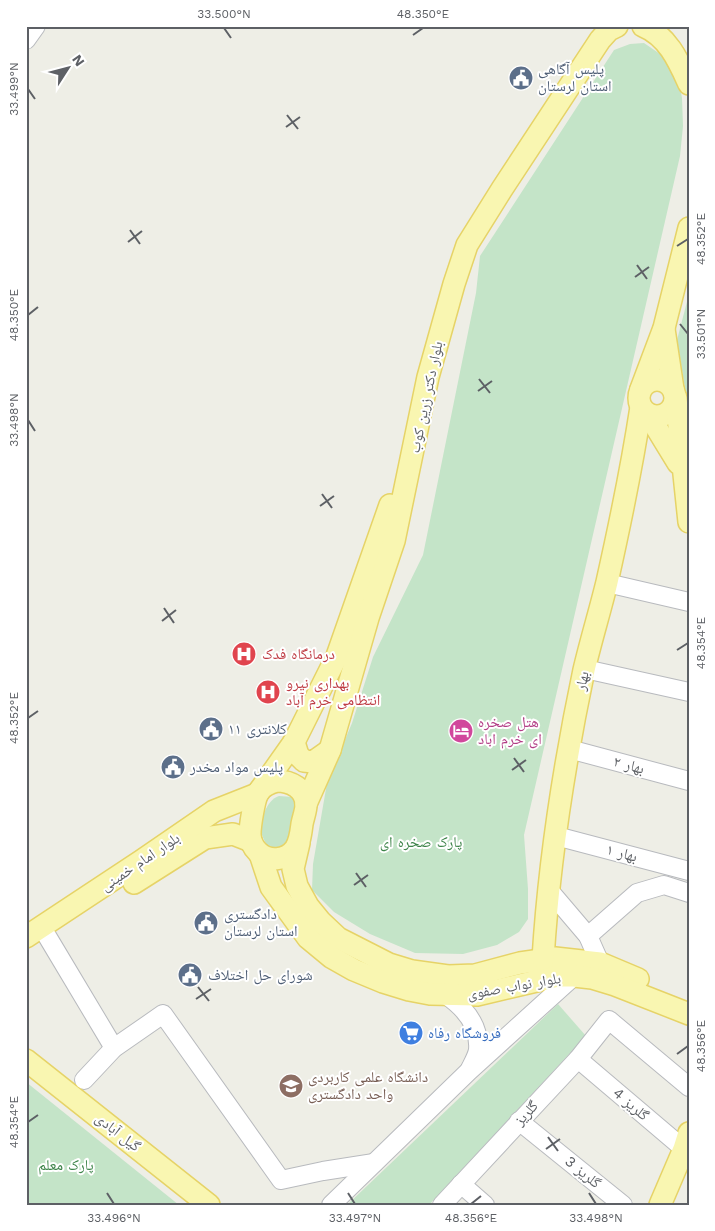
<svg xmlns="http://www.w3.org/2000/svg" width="715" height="1231" font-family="'Work Sans','Noto Naskh Arabic',sans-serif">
<rect width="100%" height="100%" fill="#eeeee6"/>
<!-- green -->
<g fill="#c4e4c8">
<path d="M644,43L663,56L677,70L682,98L683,126L680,156L524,835L528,889V919L519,932L497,945L463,954L415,953L370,934L334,912L312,890L313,864L327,783L352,723L373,657L423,555L476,293L480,256L614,50L630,44Z"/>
<path d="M689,294V413L677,340Z"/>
<path d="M279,796L293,797L298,804L287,849L272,853C268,847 264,841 262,835C259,822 266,800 279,796Z"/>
<path d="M558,1004L586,1036L429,1205H347Z"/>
<path d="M26,1082L179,1205H26Z"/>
</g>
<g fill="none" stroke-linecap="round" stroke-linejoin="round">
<defs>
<g id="minor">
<path d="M26,40L36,26"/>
<path d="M607,583L689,602"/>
<path d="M585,669L689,692"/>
<path d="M569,749L689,781"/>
<path d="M556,836L689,871"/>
<path d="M548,889L588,936L600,963"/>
<path d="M47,936L114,1048"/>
<path d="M588,936L637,893L664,885L689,893"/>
<path d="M446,995C465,1008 480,1026 478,1050C477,1056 473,1063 470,1069"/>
<path d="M578,1059L684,1149"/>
<path d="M84,1080L114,1048L163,1014L281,1180L323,1171L374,1163"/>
<path d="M519,1121L623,1205"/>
<path d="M461,1184L485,1205"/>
<path d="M331,1205L469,1071L574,976"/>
<path d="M442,1205L578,1059L609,1020L689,1087"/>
</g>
<g id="major">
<path d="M643,26C668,36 679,62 689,84"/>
<path d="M664,329L673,389"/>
<circle cx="657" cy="398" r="18"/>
<path d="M641,389L664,328L689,228"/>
<path d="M676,398L689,522"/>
<path d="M648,414L678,463"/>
<path d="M294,742L298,755L304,761L313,762L330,750"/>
<path d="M277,781C290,781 306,788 306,805C306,811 303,818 302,824C301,832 300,842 295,849C286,861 268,862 258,852C253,847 250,841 250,834C250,826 254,800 258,793C262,786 269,783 277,781Z"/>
<path d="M258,793L294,742L337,656L390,505"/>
<path d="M306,804L330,750L368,618L394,541L428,377L454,284L467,245L502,189L600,40L609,30L617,26"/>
<path d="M299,843L293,869L297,886L308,906L321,922L338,938L389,964L412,971L448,976L475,975L520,963L555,958L600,963L638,979"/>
<path d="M260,854L271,887L308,938L331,957L354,970L383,982L409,990L430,994L477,995L558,976H574L592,978L615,985L689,1014"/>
<path d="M134,883L205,838L233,834L251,841"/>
<path d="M26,937L141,861L214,811L257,794"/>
<path d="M543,959C549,862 564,765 584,670C591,640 600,611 607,582C620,524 632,466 641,407"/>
<path d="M26,1060L209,1205"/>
<path d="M660,1205L684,1149L689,1133"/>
</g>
</defs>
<!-- minor casing -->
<use href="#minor" stroke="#b8babe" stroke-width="20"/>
<!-- major casing -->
<use href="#major" stroke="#e6d367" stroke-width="24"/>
<!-- minor -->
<use href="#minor" stroke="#fff" stroke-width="18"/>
<!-- major -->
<use href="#major" stroke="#f9f6b1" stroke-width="21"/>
</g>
<!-- ticks -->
<path fill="none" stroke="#5d6065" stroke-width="2" d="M224,28L231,38M413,35L423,28M28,89L35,99M287,115L298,129M286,127L300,117M130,230L140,244M128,242L142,231M677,246L688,239M637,265L647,279M635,277L649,267M28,315L38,307M680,324L688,334M479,379L490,393M478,391L492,381M28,420L35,431M322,494L332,508M320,506L334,496M164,608L174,623M162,621L176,610M677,650L688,643M28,718L38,711M514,758L524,772M512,770L526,760M356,873L366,887M354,885L368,875M198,987L209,1001M196,999L211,989M677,1054L688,1046M28,1122L38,1115M548,1137L558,1151M546,1149L560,1139M107,1193L114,1204M348,1193L355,1204M589,1193L596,1204M471,1204L481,1196"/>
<!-- icons -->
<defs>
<symbol id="civic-disc" viewBox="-11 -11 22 22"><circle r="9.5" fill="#5c6f8a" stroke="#fff"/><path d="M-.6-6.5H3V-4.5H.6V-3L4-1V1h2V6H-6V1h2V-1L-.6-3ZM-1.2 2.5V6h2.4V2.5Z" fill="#fff"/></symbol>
<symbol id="hospital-disc" viewBox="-11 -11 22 22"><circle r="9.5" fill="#e0444e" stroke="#fff"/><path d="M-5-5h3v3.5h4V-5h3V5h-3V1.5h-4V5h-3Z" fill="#fff"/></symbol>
<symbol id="hotel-disc" viewBox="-11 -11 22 22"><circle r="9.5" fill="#d1479c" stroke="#fff"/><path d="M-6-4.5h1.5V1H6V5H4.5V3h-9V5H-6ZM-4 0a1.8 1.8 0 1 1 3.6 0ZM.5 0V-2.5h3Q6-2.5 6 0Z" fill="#fff"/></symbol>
<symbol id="supermarket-disc" viewBox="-11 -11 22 22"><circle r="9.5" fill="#3f7fe0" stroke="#fff"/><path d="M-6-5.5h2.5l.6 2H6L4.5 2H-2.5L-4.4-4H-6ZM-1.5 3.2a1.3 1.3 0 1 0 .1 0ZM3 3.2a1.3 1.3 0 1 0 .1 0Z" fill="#fff"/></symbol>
<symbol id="university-disc" viewBox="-11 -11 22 22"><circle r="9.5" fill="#8d6e63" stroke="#fff"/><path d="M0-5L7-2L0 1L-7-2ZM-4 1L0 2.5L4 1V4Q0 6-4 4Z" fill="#fff"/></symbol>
</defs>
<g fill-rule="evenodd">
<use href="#civic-disc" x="507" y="64" width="28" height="28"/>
<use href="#hospital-disc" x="230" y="640" width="28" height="28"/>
<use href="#hospital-disc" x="254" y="678" width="28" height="28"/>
<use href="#civic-disc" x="197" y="715" width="28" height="28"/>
<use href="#hotel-disc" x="447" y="717" width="28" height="28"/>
<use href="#civic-disc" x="159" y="753" width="28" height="28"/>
<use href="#civic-disc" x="192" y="909" width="28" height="28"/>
<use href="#civic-disc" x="176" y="961" width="28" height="28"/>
<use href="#supermarket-disc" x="397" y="1019" width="28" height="28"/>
<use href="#university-disc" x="277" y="1072" width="28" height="28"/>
</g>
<g text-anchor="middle" stroke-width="4" stroke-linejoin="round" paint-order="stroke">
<!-- service labels -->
<g font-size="15" fill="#4e5e75" stroke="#fff" text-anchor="start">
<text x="538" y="74">پلیس آگاهی<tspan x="538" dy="17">استان لرستان</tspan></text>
<text x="228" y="734">کلانتری ۱۱</text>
<text x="190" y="772">پلیس مواد مخدر</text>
<text x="224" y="919">دادگستری<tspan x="224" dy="17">استان لرستان</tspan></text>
<text x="208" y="980">شورای حل اختلاف</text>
</g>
<!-- street labels -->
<g font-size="15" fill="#5d6065" stroke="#fff">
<text transform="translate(426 397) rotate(-78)" y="5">بلوار دکتر زرین کوب</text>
<text transform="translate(582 681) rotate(-78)" y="5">بهار</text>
<text transform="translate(629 765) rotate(15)" y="5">بهار ۲</text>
<text transform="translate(622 853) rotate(15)" y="5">بهار ۱</text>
<text transform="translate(140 862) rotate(-34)" y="5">بلوار امام خمینی</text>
<text transform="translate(514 986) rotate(-10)" y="5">بلوار نواب صفوی</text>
<text transform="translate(631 1104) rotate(40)" y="5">گلریز 4</text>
<text transform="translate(526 1113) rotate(-47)" y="5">گلریز</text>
<text transform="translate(118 1132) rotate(38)" y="5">گیل آبادی</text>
<text transform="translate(583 1172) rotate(39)" y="5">گلریز 3</text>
</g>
<!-- health labels -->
<g font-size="15" fill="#be3a42" stroke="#fff" text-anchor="start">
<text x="262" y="659">درمانگاه فدک</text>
<text x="286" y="688">بهداری نیرو<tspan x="286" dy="17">انتظامی خرم آباد</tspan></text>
</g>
<!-- hotel labels -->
<g font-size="15" fill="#b23c85" stroke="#fff" text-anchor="start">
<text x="478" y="727">هتل صخره<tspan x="478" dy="17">ای خرم اباد</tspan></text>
</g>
<!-- park labels -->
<g font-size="15" fill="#3d8449" stroke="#fff">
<text x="421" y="847">پارک صخره ای</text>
<text x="66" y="1170">پارک معلم</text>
</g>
<!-- shop labels -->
<g font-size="15" fill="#366cbe" stroke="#fff" text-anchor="start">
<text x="428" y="1038">فروشگاه رفاه</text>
</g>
<!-- education labels -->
<g font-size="15" fill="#785e54" stroke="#fff" text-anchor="start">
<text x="308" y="1082">دانشگاه علمی کاربردی<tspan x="308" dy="17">واحد دادگستری</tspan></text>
</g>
</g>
<!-- border -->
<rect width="715" height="1231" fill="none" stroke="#ffffff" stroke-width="55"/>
<!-- north arrow -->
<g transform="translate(68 68) rotate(54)" stroke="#ffffff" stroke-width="4" paint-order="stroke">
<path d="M0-4L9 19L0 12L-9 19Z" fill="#5d6065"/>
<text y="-8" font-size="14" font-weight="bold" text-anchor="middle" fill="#5d6065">N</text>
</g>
<rect x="28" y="28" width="660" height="1176" fill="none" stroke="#5d6065" stroke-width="2"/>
<g font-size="12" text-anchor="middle" fill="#5d6065">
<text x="224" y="18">33.500°N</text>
<text x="423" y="18">48.350°E</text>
<text transform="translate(14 89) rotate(-90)" y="4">33.499°N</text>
<text transform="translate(701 239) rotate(-90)" y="4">48.352°E</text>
<text transform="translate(14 315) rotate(-90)" y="4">48.350°E</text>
<text transform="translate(701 334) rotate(-90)" y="4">33.501°N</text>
<text transform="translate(14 420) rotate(-90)" y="4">33.498°N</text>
<text transform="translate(701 643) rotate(-90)" y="4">48.354°E</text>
<text transform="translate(14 718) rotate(-90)" y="4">48.352°E</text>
<text transform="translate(701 1046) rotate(-90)" y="4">48.356°E</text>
<text transform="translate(14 1122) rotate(-90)" y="4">48.354°E</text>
<text x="114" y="1222">33.496°N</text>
<text x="355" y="1222">33.497°N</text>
<text x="471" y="1222">48.356°E</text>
<text x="596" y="1222">33.498°N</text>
</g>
</svg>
